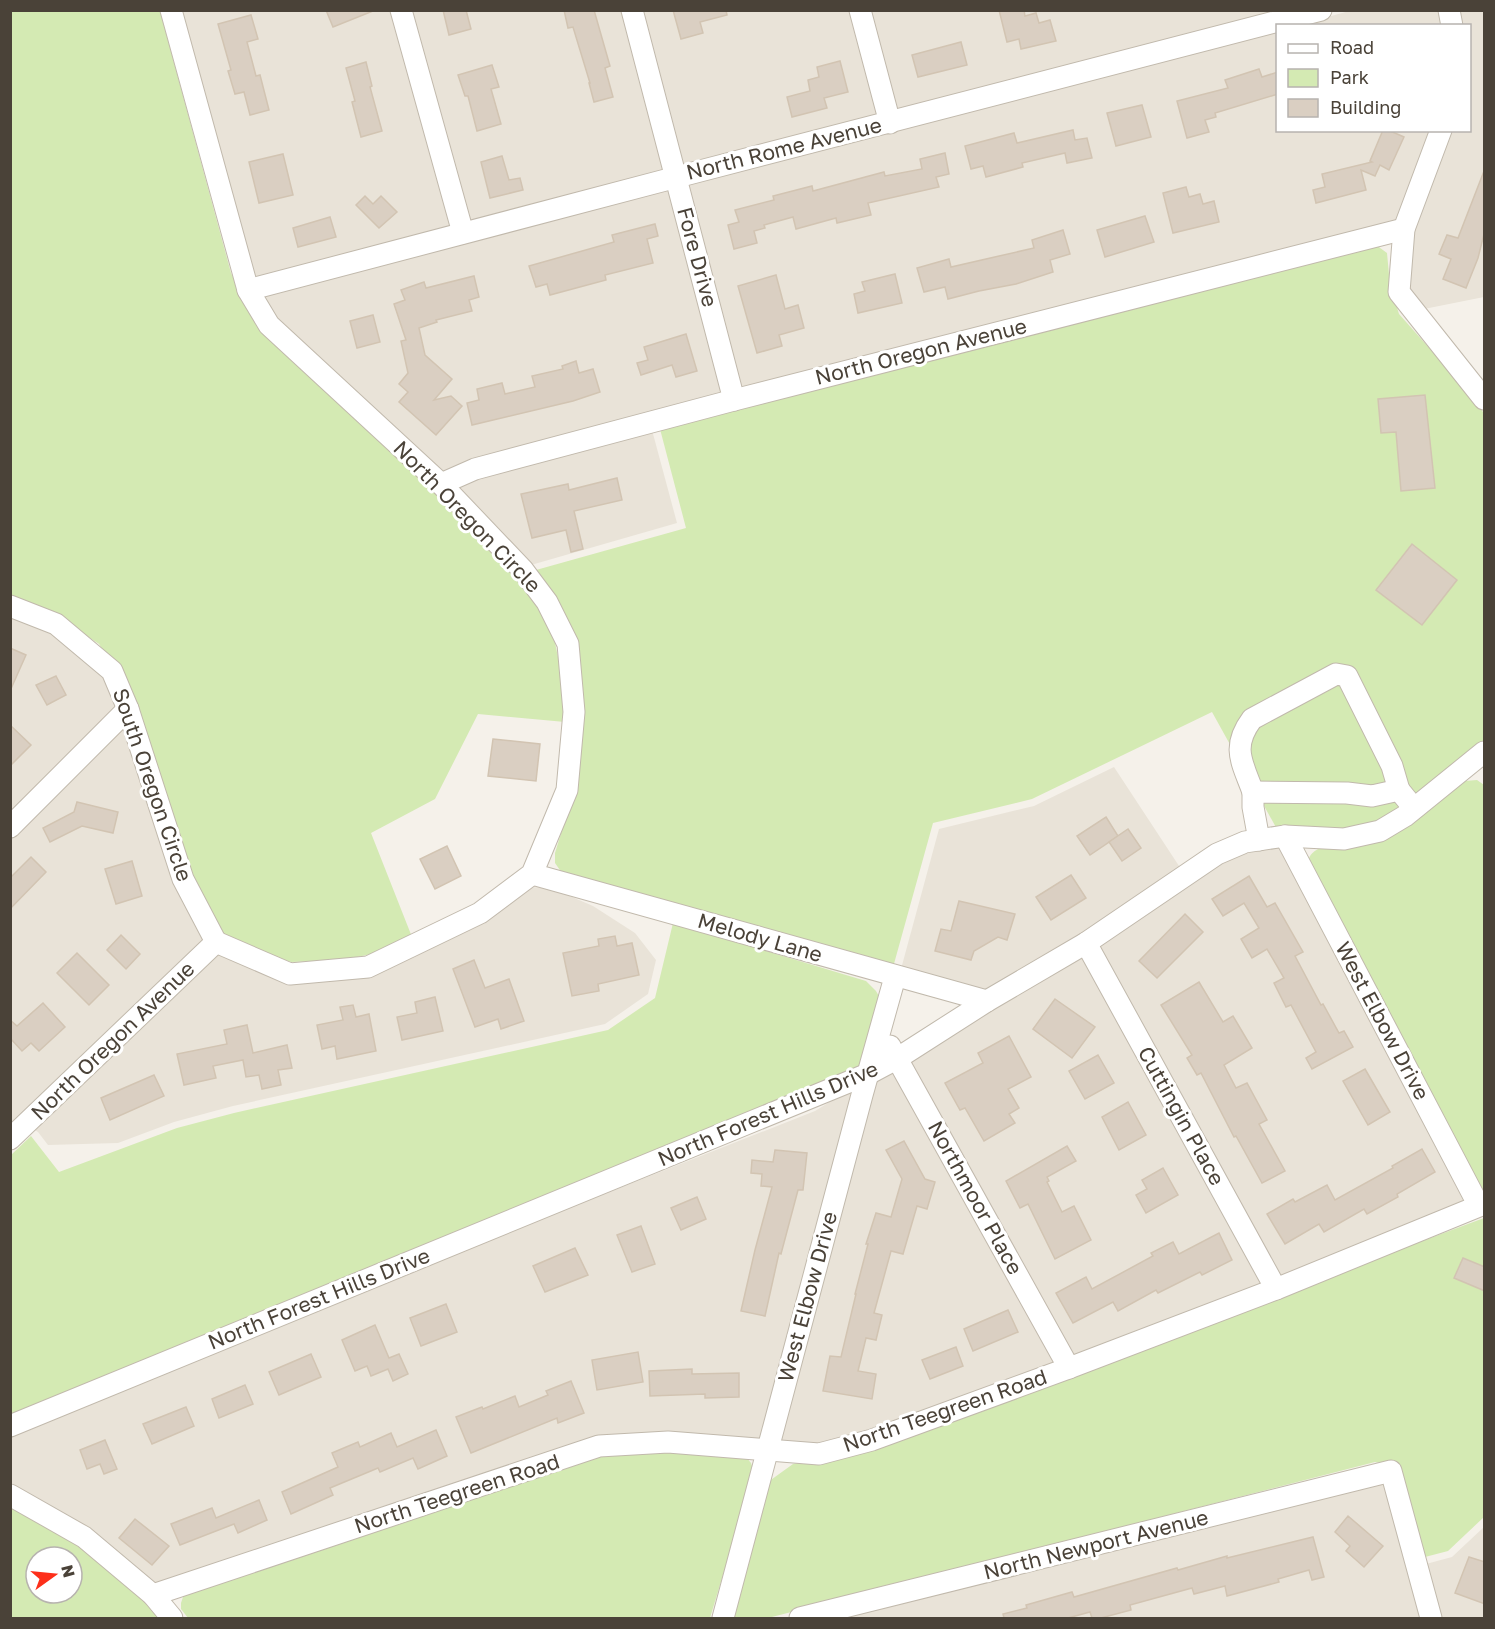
<svg xmlns="http://www.w3.org/2000/svg" width="1495" height="1629" font-family="'Golos Text',sans-serif">
<rect width="100%" height="100%" fill="#f5f1ea"/>
<!-- residential -->
<g fill="#e9e3d8">
<path d="M869,10L1289,11L897,112Z"/>
<path d="M1353,10L1440,11L1443,26H1295Z"/>
<path d="M180,11H392L452,227L255,280Z"/>
<path d="M411,11H623L666,172L470,223Z"/>
<path d="M642,11H851L879,117L683,167Z"/>
<path d="M1458,11H1484V297L1424,309L1408,290L1412,235L1414,234L1413,229L1450,131L1470,130L1471,68L1470,26L1462,25Z"/>
<path d="M1277,30L1278,130L1431,131L1397,222L741,390L687,183Z"/>
<path d="M670,187L724,395L444,474L277,320L262,295Z"/>
<path d="M652,430L677,523L531,565L456,486L478,477Z"/>
<path d="M11,615L51,631L104,676L118,708L11,815Z"/>
<path d="M124,725L205,941L11,1128V838Z"/>
<path d="M1114,767L1181,869L1082,936L986,993L901,969L939,829L1034,806Z"/>
<path d="M1280,845L1467,1202L1280,1278L1098,945L1207,871L1248,850Z"/>
<path d="M528,887L551,888L593,906L635,933L656,960L648,994L605,1024L233,1106L174,1122L118,1143L48,1145L38,1132L33,1129L217,952L368,975Z"/>
<path d="M1082,955L1264,1285L1073,1358L909,1060L988,1010L993,1011L995,1007Z"/>
<path d="M894,1069L1056,1364L870,1433L818,1446L779,1443L875,1079Z"/>
<path d="M855,1088L761,1442L657,1435L645,1432L156,1586L89,1530L11,1485L10,1436L16,1432L417,1268L815,1111L846,1092Z"/>
<path d="M1385,1481L1422,1618H833Z"/>
<path d="M1484,1527V1618H1441L1426,1564L1452,1557Z"/>
</g>
<!-- green -->
<g fill="#d4eab3" fill-rule="evenodd">
<path d="M10,11H160L231,273L242,295L378,436L501,556L531,591L554,638L563,681L565,722L478,714L435,799L371,833L412,937L380,952L344,960L291,962L242,946L219,930L195,891L120,677L99,644L60,618L11,597Z"/>
<path d="M1376,245L1387,253L1390,285L1399,314L1478,403L1484,414V742L1389,816L1358,830L1278,831L1212,712L1032,799L933,823L892,971L564,876L555,863V853L566,817L577,683L536,570L686,528L660,429Z"/>
<path d="M1477,780L1484,785V1192L1309,870C1306,859 1310,853 1320,848L1361,845L1465,781Z"/>
<path d="M673,923L866,981L876,991L881,1000L859,1070L11,1418V1155L31,1136L59,1172L177,1128L234,1113L608,1030L655,998Z"/>
<path d="M1484,1218V1517L1448,1551L1425,1557L1386,1464L1375,1462L768,1618H731L768,1482L793,1464L813,1460L1315,1281Z"/>
<path d="M661,1449L747,1458L751,1463L754,1472L710,1618H188L181,1609V1603L184,1594L595,1456Z"/>
<path d="M10,1501L96,1554L168,1618H11ZM36,1557H72V1593H36Z"/>
</g>
<!-- building -->
<g fill="#dacfc2" stroke="#d2c4b2" stroke-width="1.5">
<path d="M326,10H373V11L333,27Z"/>
<path d="M443,10H466L471,29L449,35Z"/>
<path d="M564,10H594L610,66L605,68L613,97L594,102L589,83H590L573,27L568,28Z"/>
<path d="M673,10H726L727,15L700,22L703,33L681,39Z"/>
<path d="M999,10H1024L1025,16L1036,13L1039,23L1050,20L1056,41L1021,49L1019,39L1007,42Z"/>
<path d="M251,15L258,39L247,42L256,76L260,75L269,110L250,115L244,92L235,94L228,71L231,70L218,24Z"/>
<path d="M961,42L967,65L918,77L912,55Z"/>
<path d="M840,61L848,92L824,98L827,108L792,117L787,97L810,91L808,80L819,77L817,67Z"/>
<path d="M366,62L372,86L370,87L382,131L361,137L352,102L355,101L346,68Z"/>
<path d="M492,65L499,87L491,89L501,124L477,131L468,96H465L458,75Z"/>
<path d="M1259,69L1262,77L1278,72V94L1215,113L1216,117L1205,120L1209,132L1187,138L1177,101L1228,88L1225,80Z"/>
<path d="M1142,105L1151,137L1116,146L1107,113Z"/>
<path d="M1073,130L1075,140L1087,138L1092,158L1067,163L1065,153L1022,163L1023,167L986,177L983,166L971,169L965,146L1014,133L1017,143Z"/>
<path d="M1383,130H1388L1404,137L1389,170L1380,165L1375,176L1361,170L1366,190L1316,203L1313,190L1325,187L1322,174L1372,162L1370,161Z"/>
<path d="M945,153L949,174L936,177L939,187L868,203L871,215L837,223L836,218L796,229L793,217L764,225L765,228L754,231L757,243L734,249L728,225L739,222L735,210L774,200L773,196L812,186L813,191L884,172L885,176L922,169L920,159Z"/>
<path d="M283,154L293,195L259,203L249,162Z"/>
<path d="M502,156L509,180L520,178L523,190L490,198L481,162Z"/>
<path d="M1484,171L1485,230L1478,258L1466,288L1443,279L1451,259L1439,254L1447,235L1458,238Z"/>
<path d="M1186,187L1189,197L1200,194L1203,204L1214,201L1219,222L1173,233L1163,193Z"/>
<path d="M365,196L373,204L381,196L397,212L379,228L356,205Z"/>
<path d="M1145,216L1154,242L1105,257L1097,230Z"/>
<path d="M330,217L336,237L298,247L293,228Z"/>
<path d="M655,224L658,236L647,239L653,263L605,275L606,280L550,295L547,284L536,287L529,266L614,242L612,235Z"/>
<path d="M1063,230L1070,254L1050,260L1053,272L1016,284L979,291L948,299L945,287L924,292L917,268L949,259L951,267L1034,248L1032,240Z"/>
<path d="M895,274L902,303L858,313L854,294L865,291L862,282Z"/>
<path d="M776,275L785,309L798,305L804,328L779,335L782,346L757,353L738,286Z"/>
<path d="M474,276L479,297L469,300L472,311L436,320L437,322L419,328L425,355L452,379L434,400L451,396L462,406L436,435L399,402L408,392L399,384L408,373L401,341L406,340L394,304L405,300L401,290L424,282L426,288Z"/>
<path d="M373,315L380,342L357,348L350,321Z"/>
<path d="M686,334L697,371L676,377L672,365L641,375L637,363L648,360L644,347Z"/>
<path d="M576,361L579,373L593,369L600,392L573,401L472,425L467,403L479,400L477,389L502,383L505,394L535,387L532,376L563,369L562,366Z"/>
<path d="M1425,395L1435,488L1401,491L1396,432L1381,433L1378,399Z"/>
<path d="M617,478L622,500L574,511L583,549L571,552L566,530L532,538L521,494L568,484L569,490Z"/>
<path d="M1412,544L1457,580L1422,625L1376,590Z"/>
<path d="M10,648L26,655L10,691Z"/>
<path d="M56,676L66,695L47,705L36,685Z"/>
<path d="M10,725L31,745L10,766Z"/>
<path d="M493,739L540,744L536,781L488,776Z"/>
<path d="M77,802L118,812L113,833L82,826L50,842L43,828L74,812Z"/>
<path d="M1106,817L1118,836L1090,855L1077,836Z"/>
<path d="M1128,829L1141,848L1122,861L1109,842Z"/>
<path d="M447,846L461,876L435,889L420,859Z"/>
<path d="M31,857L46,872L10,909V878Z"/>
<path d="M132,861L142,896L116,904L105,869Z"/>
<path d="M1071,875L1086,898L1051,920L1036,897Z"/>
<path d="M1249,876L1267,907L1275,903L1303,952L1295,956L1321,1005L1323,1004L1339,1033L1344,1031L1353,1047L1312,1069L1306,1058L1316,1052L1291,1005L1286,1007L1274,983L1284,978L1267,949L1252,958L1241,939L1259,928L1244,903L1223,916L1212,899Z"/>
<path d="M959,901L1015,914L1007,940L998,937L974,951L971,960L935,951L941,929L951,931Z"/>
<path d="M1185,914L1203,932L1157,978L1139,961Z"/>
<path d="M121,935L140,954L126,969L107,950Z"/>
<path d="M615,936L617,946L632,943L639,975L598,984L599,991L572,996L563,953L599,946L598,939Z"/>
<path d="M77,953L109,985L89,1005L57,973Z"/>
<path d="M474,960L485,988L509,979L524,1021L501,1029L498,1019L475,1027L453,969Z"/>
<path d="M1199,982L1223,1022L1233,1016L1252,1048L1224,1065L1236,1088L1247,1083L1267,1120L1259,1124L1285,1171L1262,1183L1236,1136L1234,1137L1201,1073L1197,1075L1187,1058L1192,1055L1161,1005Z"/>
<path d="M435,997L443,1031L402,1040L397,1017L417,1013L415,1002Z"/>
<path d="M1055,999L1095,1027L1072,1058L1033,1029Z"/>
<path d="M43,1003L65,1027L39,1051L31,1043L22,1051L10,1038V1020L17,1026Z"/>
<path d="M353,1005L356,1017L369,1014L376,1051L337,1059L335,1046L322,1049L317,1025L343,1020L340,1007Z"/>
<path d="M247,1025L253,1053L287,1045L292,1068L278,1070L281,1085L262,1089L259,1075L246,1077L243,1060L213,1066L216,1078L184,1085L177,1054L227,1044L224,1030Z"/>
<path d="M1009,1036L1031,1077L1008,1089L1019,1108L1009,1114L1015,1123L984,1141L965,1108L960,1110L945,1083L983,1063L978,1053Z"/>
<path d="M1098,1055L1114,1083L1085,1099L1069,1071Z"/>
<path d="M1365,1069L1390,1112L1368,1125L1343,1081Z"/>
<path d="M154,1075L164,1096L110,1120L101,1098Z"/>
<path d="M1128,1102L1146,1135L1119,1150L1102,1117Z"/>
<path d="M904,1141L925,1179L935,1182L927,1209L917,1206L903,1254L891,1251L874,1313L882,1315L876,1340L866,1338L858,1371L876,1374L872,1399L823,1391L830,1356L841,1357L856,1294H855L868,1244H866L876,1213L891,1217L902,1179L886,1150Z"/>
<path d="M1067,1146L1076,1161L1047,1177L1049,1181L1047,1182L1062,1212L1074,1206L1091,1240L1055,1259L1028,1204L1020,1208L1006,1181Z"/>
<path d="M1422,1149L1435,1172L1397,1194L1398,1197L1367,1214L1364,1209L1324,1232L1319,1224L1285,1244L1267,1214L1293,1199L1295,1202L1327,1185L1335,1200L1393,1168L1392,1166Z"/>
<path d="M775,1150L807,1153L803,1190H798L781,1254L779,1253L765,1316L741,1311L755,1250L772,1187L761,1186L762,1174L751,1173L752,1160L773,1162Z"/>
<path d="M1163,1168L1178,1195L1146,1213L1136,1195L1147,1189L1142,1180Z"/>
<path d="M697,1197L706,1219L681,1230L671,1208Z"/>
<path d="M641,1226L655,1264L632,1272L617,1235Z"/>
<path d="M1219,1233L1232,1260L1202,1275L1200,1272L1158,1293L1156,1290L1118,1311L1113,1302L1073,1323L1056,1293L1086,1277L1092,1289L1153,1256L1151,1253L1173,1242L1179,1254Z"/>
<path d="M575,1248L588,1275L545,1292L533,1266Z"/>
<path d="M1463,1258L1485,1267V1291L1454,1278Z"/>
<path d="M446,1304L457,1332L421,1346L410,1318Z"/>
<path d="M1008,1310L1018,1332L973,1351L964,1329Z"/>
<path d="M375,1325L389,1358L399,1354L408,1374L393,1381L388,1369L371,1376L367,1366L355,1371L342,1340Z"/>
<path d="M956,1347L963,1366L930,1379L922,1360Z"/>
<path d="M638,1352L643,1382L597,1390L592,1360Z"/>
<path d="M311,1354L321,1377L279,1395L269,1372Z"/>
<path d="M692,1369V1374L739,1373V1397L705,1398V1394L650,1396L649,1371Z"/>
<path d="M571,1381L584,1413L558,1423L557,1418L471,1453L456,1417L482,1407L483,1409L515,1396L519,1407L548,1395L546,1391Z"/>
<path d="M245,1385L253,1404L219,1418L212,1399Z"/>
<path d="M186,1407L194,1426L152,1444L143,1424Z"/>
<path d="M436,1430L447,1456L418,1469L413,1458L380,1472L378,1468L330,1488L333,1495L291,1514L282,1492L338,1467L332,1453L358,1442L360,1447L391,1433L397,1447Z"/>
<path d="M105,1440L117,1469L104,1474L100,1464L87,1469L80,1450Z"/>
<path d="M259,1500L267,1520L238,1533L234,1524L180,1545L171,1524L212,1508L216,1518Z"/>
<path d="M1348,1516L1383,1546L1364,1567L1346,1551L1350,1546L1335,1532Z"/>
<path d="M135,1519L169,1546L152,1565L119,1538Z"/>
<path d="M1313,1537L1324,1577L1312,1580L1309,1570L1278,1579L1279,1582L1227,1596L1225,1586L1194,1594L1192,1588L1130,1605L1131,1610L1101,1618H1092L1090,1612L1068,1618H1004L1003,1614L1027,1608L1026,1605L1072,1592L1074,1597L1177,1568L1178,1570L1227,1556V1558Z"/>
<path d="M1469,1557L1485,1562V1604L1455,1593Z"/>
</g>
<g fill="none" stroke-linecap="round" stroke-linejoin="round">
<defs>
<g id="minor">
<path d="M171,10L248,290L269,325L441,484L523,570L547,602L568,644L574,712L567,790L532,874L480,913L368,967L290,974L216,942"/>
<path d="M401,10L463,233"/>
<path d="M632,10L734,400"/>
<path d="M860,10L890,123"/>
<path d="M1449,10L1452,26"/>
<path d="M1441,130L1404,229L1399,292L1484,399"/>
<path d="M248,290L677,177L1321,10"/>
<path d="M441,484L475,469L734,400L1404,229"/>
<path d="M10,606L56,624L112,671L128,709L183,879L216,942"/>
<path d="M1253,792C1242,762 1231,747 1252,719L1336,674L1347,676L1392,766L1399,790"/>
<path d="M10,827L128,709"/>
<path d="M1259,840L1253,807V792L1347,793L1372,796L1399,790L1408,801"/>
<path d="M532,874L987,1001"/>
<path d="M1086,943L1276,1289"/>
<path d="M890,1046L1069,1368"/>
<path d="M10,1139L216,942"/>
<path d="M10,1426L868,1074L898,1058L987,1001L1086,943L1217,854L1245,842L1285,836L1344,839L1380,831L1405,816L1484,752"/>
<path d="M10,1495L84,1537L153,1595L172,1618"/>
<path d="M153,1595L599,1446L668,1442L819,1454L872,1440L1069,1368L1276,1289L1479,1206L1285,836"/>
<path d="M723,1618L862,1095L895,977"/>
<path d="M800,1618L1391,1471L1431,1618"/>
</g>
</defs>
<!-- minor casing -->
<use href="#minor" stroke="#c1b9ac" stroke-width="23"/>
<!-- minor -->
<use href="#minor" stroke="#fff" stroke-width="21"/>
</g>
<g text-anchor="middle" stroke-width="6" stroke-linejoin="round" paint-order="stroke">
<!-- street labels -->
<g font-size="21" fill="#4a4238" stroke="#fff">
<text transform="translate(784 149) rotate(-14)" y="7">North Rome Avenue</text>
<text transform="translate(697 257) rotate(75)" y="7">Fore Drive</text>
<text transform="translate(921 352) rotate(-14)" y="7">North Oregon Avenue</text>
<text transform="translate(467 517) rotate(46)" y="7">North Oregon Circle</text>
<text transform="translate(152 785) rotate(71)" y="7">South Oregon Circle</text>
<text transform="translate(760 938) rotate(16)" y="7">Melody Lane</text>
<text transform="translate(1382 1021) rotate(62)" y="7">West Elbow Drive</text>
<text transform="translate(113 1041) rotate(-44)" y="7">North Oregon Avenue</text>
<text transform="translate(768 1114) rotate(-23)" y="7">North Forest Hills Drive</text>
<text transform="translate(1181 1116) rotate(61)" y="7">Cuttingin Place</text>
<text transform="translate(975 1198) rotate(61)" y="7">Northmoor Place</text>
<text transform="translate(808 1297) rotate(-75)" y="7">West Elbow Drive</text>
<text transform="translate(319 1299) rotate(-22)" y="7">North Forest Hills Drive</text>
<text transform="translate(945 1411) rotate(-19)" y="7">North Teegreen Road</text>
<text transform="translate(457 1494) rotate(-18)" y="7">North Teegreen Road</text>
<text transform="translate(1096 1545) rotate(-14)" y="7">North Newport Avenue</text>
</g>
</g>
<!-- border -->
<rect width="1495" height="1629" fill="none" stroke="#4a4238" stroke-width="24"/>
<!-- legend -->
<rect x="1276" y="24" width="195" height="108" fill="#ffffff" stroke="#b7b3af" stroke-width="1.5"/>
<rect x="1288" y="44" width="30" height="9" fill="#ffffff" stroke="#b7b3af" stroke-width="1.5"/>
<text x="1330" y="54" font-size="18" fill="#4a4238">Road</text>
<rect x="1288" y="69" width="30" height="18" fill="#d4eab3" stroke="#b7b3af" stroke-width="1.5"/>
<text x="1330" y="84" font-size="18" fill="#4a4238">Park</text>
<rect x="1288" y="99" width="30" height="18" fill="#dacfc2" stroke="#b7b3af" stroke-width="1.5"/>
<text x="1330" y="114" font-size="18" fill="#4a4238">Building</text>
<!-- north arrow -->
<g transform="translate(54 1575) rotate(75)"><circle r="28" fill="#ffffff" stroke="#b7b3af" stroke-width="1.5"/>
<path d="M0-4.5L10 22L0 15L-10 22Z" fill="#fd2f1a"/>
<text y="-9" font-size="16" font-weight="bold" text-anchor="middle" fill="#4a4238">N</text>
</g>
</svg>
